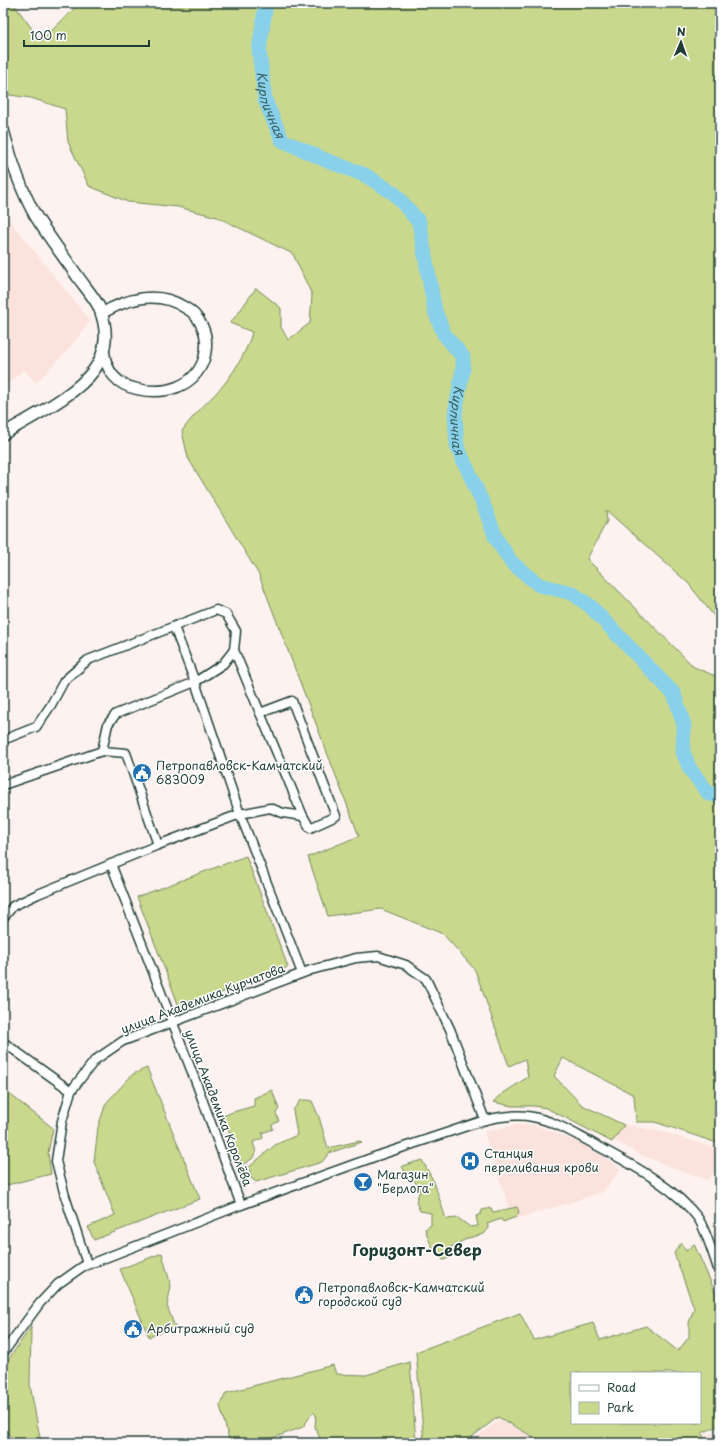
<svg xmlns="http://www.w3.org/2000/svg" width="723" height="1446" font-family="'Playpen Sans',sans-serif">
<rect width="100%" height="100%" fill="#fdf2ef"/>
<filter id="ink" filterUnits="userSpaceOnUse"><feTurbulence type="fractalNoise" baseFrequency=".025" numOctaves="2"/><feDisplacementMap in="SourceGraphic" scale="8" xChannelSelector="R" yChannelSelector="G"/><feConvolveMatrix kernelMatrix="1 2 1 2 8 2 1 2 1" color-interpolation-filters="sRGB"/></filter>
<g filter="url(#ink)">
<!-- built -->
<g fill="#fbe2dc">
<path d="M3,212L90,321L68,350L36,383L24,370L3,387Z"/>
<path d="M578,1114L670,1134L720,1150V1166L717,1167L708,1180L681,1171L639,1154L574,1119Z"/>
<path d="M516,1125H534L561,1135L590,1148L621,1169L603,1192L513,1220L484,1132Z"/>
<path d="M500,1420L543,1443H468Z"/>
<path d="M720,1430V1443H707L705,1436Z"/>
</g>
<!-- green -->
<g fill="#c9d88c" stroke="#748a60" fill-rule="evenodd">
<path d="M3,3H13L41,41L80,3H92L94,5L95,3H720V624L688,583L606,510L607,521L587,559L694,667L720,678V1144L655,1122H636L634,1095L563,1058L554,1076L582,1105L624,1125L612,1142L568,1119L546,1108L534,1106H512L493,1102L499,1096L528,1077L525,1059L509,1066L475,970L443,934L381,909L328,916L308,857L359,836L259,575L188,458L182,431C194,413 211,400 225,383C236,369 248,349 252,332L230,323C240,312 247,300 256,288L281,308V327L288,340L310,323L312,295L293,254L217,217L178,207L128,202L89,186L68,142L65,109L31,98L3,94Z"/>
<path d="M246,856L288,967L180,1009L137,897Z"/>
<path d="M147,1068L200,1199L94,1240L88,1227L115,1215L94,1162L98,1127L106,1103L133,1074Z"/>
<path d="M3,1089L53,1128L48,1153L51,1174L3,1186Z"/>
<path d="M272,1090L279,1109L276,1113L279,1121L272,1125L273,1129L262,1133L263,1138L253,1142L256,1152L252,1159L242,1165L223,1116L233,1112L254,1106V1098Z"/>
<path d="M301,1100H307L312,1101L319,1117L328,1148L359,1141L362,1142L329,1153L322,1162L256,1182L251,1178L249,1167L275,1145L297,1135L293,1110Z"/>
<path d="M422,1160L434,1182L446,1219L458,1218L470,1227L478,1226L476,1216L481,1214L482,1210L491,1208L493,1212L517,1207L519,1212L516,1217L503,1222L501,1219L487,1224L489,1228L484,1234L468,1238L448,1249L449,1258L443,1260C433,1252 429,1241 425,1229L431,1225V1213L420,1211L416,1202L420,1189L413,1179L407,1177L402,1166Z"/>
<path d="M681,1243L686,1251L694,1244L720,1303V1366L718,1367L720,1370V1425L702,1433L706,1443H544L498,1417L464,1443H424L416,1352L520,1313L534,1340L593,1323L600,1340L646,1326L678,1351L689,1337V1323L694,1308L674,1253ZM572,1373H700V1423H572Z"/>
<path d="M162,1253L171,1286L167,1306L175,1327L149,1337L120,1269Z"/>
<path d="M31,1327L30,1385L41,1443H16L3,1427V1367Z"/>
<path d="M410,1362L416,1443H322L315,1427L316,1415L313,1412L303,1427L259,1443H230L220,1406L226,1393L333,1365L336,1374L366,1375Z"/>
</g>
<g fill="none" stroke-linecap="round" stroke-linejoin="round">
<!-- river -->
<path stroke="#89d1ea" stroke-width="15" id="s1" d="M266,3L259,50L265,100L282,140L323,159L365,175L395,194L419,222L435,311L444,334L463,357V369L455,414L457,446L484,506L496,538L511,562L539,585L572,593L590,606L674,694L684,725L683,752L690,769L709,794L720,795"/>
<defs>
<g id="minor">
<path d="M174,627L195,682L240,814L302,973"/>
<path d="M260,713L292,701L336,816L310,828L303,816"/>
<path d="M3,740L36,727L51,705L64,681L88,660L216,610L226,614L236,631L234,650L223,664L195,682L116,714L108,724L102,751"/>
<path d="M3,785L102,751L126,753L158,845"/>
<path d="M111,864L197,1085L241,1205"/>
<path d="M3,918L13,906L38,894L158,845L240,814L270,808L283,813L303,816L234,650"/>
<path d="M3,1042L71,1091"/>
<path d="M87,1264L65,1196L56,1161L62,1121L71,1091L95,1060L123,1041L311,970L356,958L378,956L406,965L426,979L450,1029L485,1120"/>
<path d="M3,1353L40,1303L58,1284L82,1267L241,1205L377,1156L485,1120C501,1116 517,1114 533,1117C554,1121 573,1133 592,1143C628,1163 672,1184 698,1218C706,1230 715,1260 720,1275"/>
</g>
<path id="tertiary" d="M101,314C126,299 157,290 184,307C192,311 198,317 202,326C207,336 207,348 204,359C194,388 164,395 137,389C117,385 106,371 104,352"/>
<path id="secondary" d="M3,130C11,160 20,188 35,215C48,236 64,257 78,277C85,287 94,297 99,307C108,328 108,351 94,370C75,396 31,417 3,434"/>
</defs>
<!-- minor casing -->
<use href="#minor" stroke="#1f3d34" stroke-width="11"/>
<!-- tertiary casing -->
<use href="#tertiary" stroke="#1f3d34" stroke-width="13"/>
<!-- secondary casing -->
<use href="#secondary" stroke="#1f3d34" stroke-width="14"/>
<!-- minor -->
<use href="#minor" stroke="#fff" stroke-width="8"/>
<!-- tertiary -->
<use href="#tertiary" stroke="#fff" stroke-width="10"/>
<!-- secondary -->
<use href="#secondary" stroke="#fff" stroke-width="11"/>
</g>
</g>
<!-- icons -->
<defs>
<symbol id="civic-disc" viewBox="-11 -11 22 22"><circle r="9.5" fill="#1f6fb2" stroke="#fff"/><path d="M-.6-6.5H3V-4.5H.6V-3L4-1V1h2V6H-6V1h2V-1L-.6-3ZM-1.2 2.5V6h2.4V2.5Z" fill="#fff"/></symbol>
<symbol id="hospital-disc" viewBox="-11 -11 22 22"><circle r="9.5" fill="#1f6fb2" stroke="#fff"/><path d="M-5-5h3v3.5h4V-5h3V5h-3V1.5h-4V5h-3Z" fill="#fff"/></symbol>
<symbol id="bar-disc" viewBox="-11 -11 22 22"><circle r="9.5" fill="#1f6fb2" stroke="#fff"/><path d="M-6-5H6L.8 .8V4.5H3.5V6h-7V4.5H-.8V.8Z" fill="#fff"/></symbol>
</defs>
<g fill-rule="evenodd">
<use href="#civic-disc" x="131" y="762" width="22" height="22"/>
<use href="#hospital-disc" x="459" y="1150" width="22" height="22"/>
<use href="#bar-disc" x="352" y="1171" width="22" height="22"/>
<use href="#civic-disc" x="293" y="1284" width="22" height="22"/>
<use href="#civic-disc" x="122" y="1318" width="22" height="22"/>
</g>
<g text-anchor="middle" stroke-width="3" stroke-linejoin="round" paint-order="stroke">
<!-- poi labels -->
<g font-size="12" fill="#1f3d34" stroke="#fff" text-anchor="start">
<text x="156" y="770">Петропавловск-Камчатский<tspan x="156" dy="14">683009</tspan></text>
<text x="484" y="1158">Станция<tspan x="484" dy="14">переливания крови</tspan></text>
<text x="377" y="1179">Магазин<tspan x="377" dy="14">"Берлога"</tspan></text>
<text x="318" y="1292">Петропавловск-Камчатский<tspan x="318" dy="14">городской суд</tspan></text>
<text x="147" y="1333">Арбитражный суд</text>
</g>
<!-- street labels -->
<g font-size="12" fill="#1f3d34" stroke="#fff">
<text transform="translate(203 999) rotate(-21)" y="4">улица Академика Курчатова</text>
<text transform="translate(218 1108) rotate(69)" y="4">улица Академика Королёва</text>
</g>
<!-- water labels -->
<g font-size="13" font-style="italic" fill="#3a6262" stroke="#fff">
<text dy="5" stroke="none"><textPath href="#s1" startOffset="104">Кирпичная</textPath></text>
<text dy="5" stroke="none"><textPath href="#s1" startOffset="513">Кирпичная</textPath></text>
</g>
<!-- district labels -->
<g font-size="16" font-weight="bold" fill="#1f3d34" stroke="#fff">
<text x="417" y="1256">Горизонт-Север</text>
</g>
</g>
<!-- margin -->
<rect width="723" height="1446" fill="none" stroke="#fff" stroke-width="16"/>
<rect x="8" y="8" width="707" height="1430" fill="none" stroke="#1f3d34" stroke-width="1.5" filter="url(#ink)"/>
<!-- legend -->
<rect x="571" y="1372" width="130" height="52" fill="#ffffff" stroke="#a5b1ae"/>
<rect x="579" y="1385" width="20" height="6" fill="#ffffff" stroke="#a5b1ae"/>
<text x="607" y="1392" font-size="12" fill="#1f3d34">Road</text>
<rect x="579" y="1402" width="20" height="12" fill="#c9d88c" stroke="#a5b1ae"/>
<text x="607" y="1412" font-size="12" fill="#1f3d34">Park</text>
<!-- north arrow -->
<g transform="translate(681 42) rotate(2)" stroke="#ffffff" stroke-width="3" paint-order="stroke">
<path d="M0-3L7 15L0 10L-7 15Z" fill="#1f3d34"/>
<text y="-6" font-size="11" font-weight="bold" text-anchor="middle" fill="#1f3d34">N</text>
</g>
<!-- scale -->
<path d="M24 40v6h125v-6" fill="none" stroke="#1f3d34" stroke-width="2"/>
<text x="30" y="40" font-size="12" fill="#1f3d34" stroke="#ffffff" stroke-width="3" paint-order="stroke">100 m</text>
</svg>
